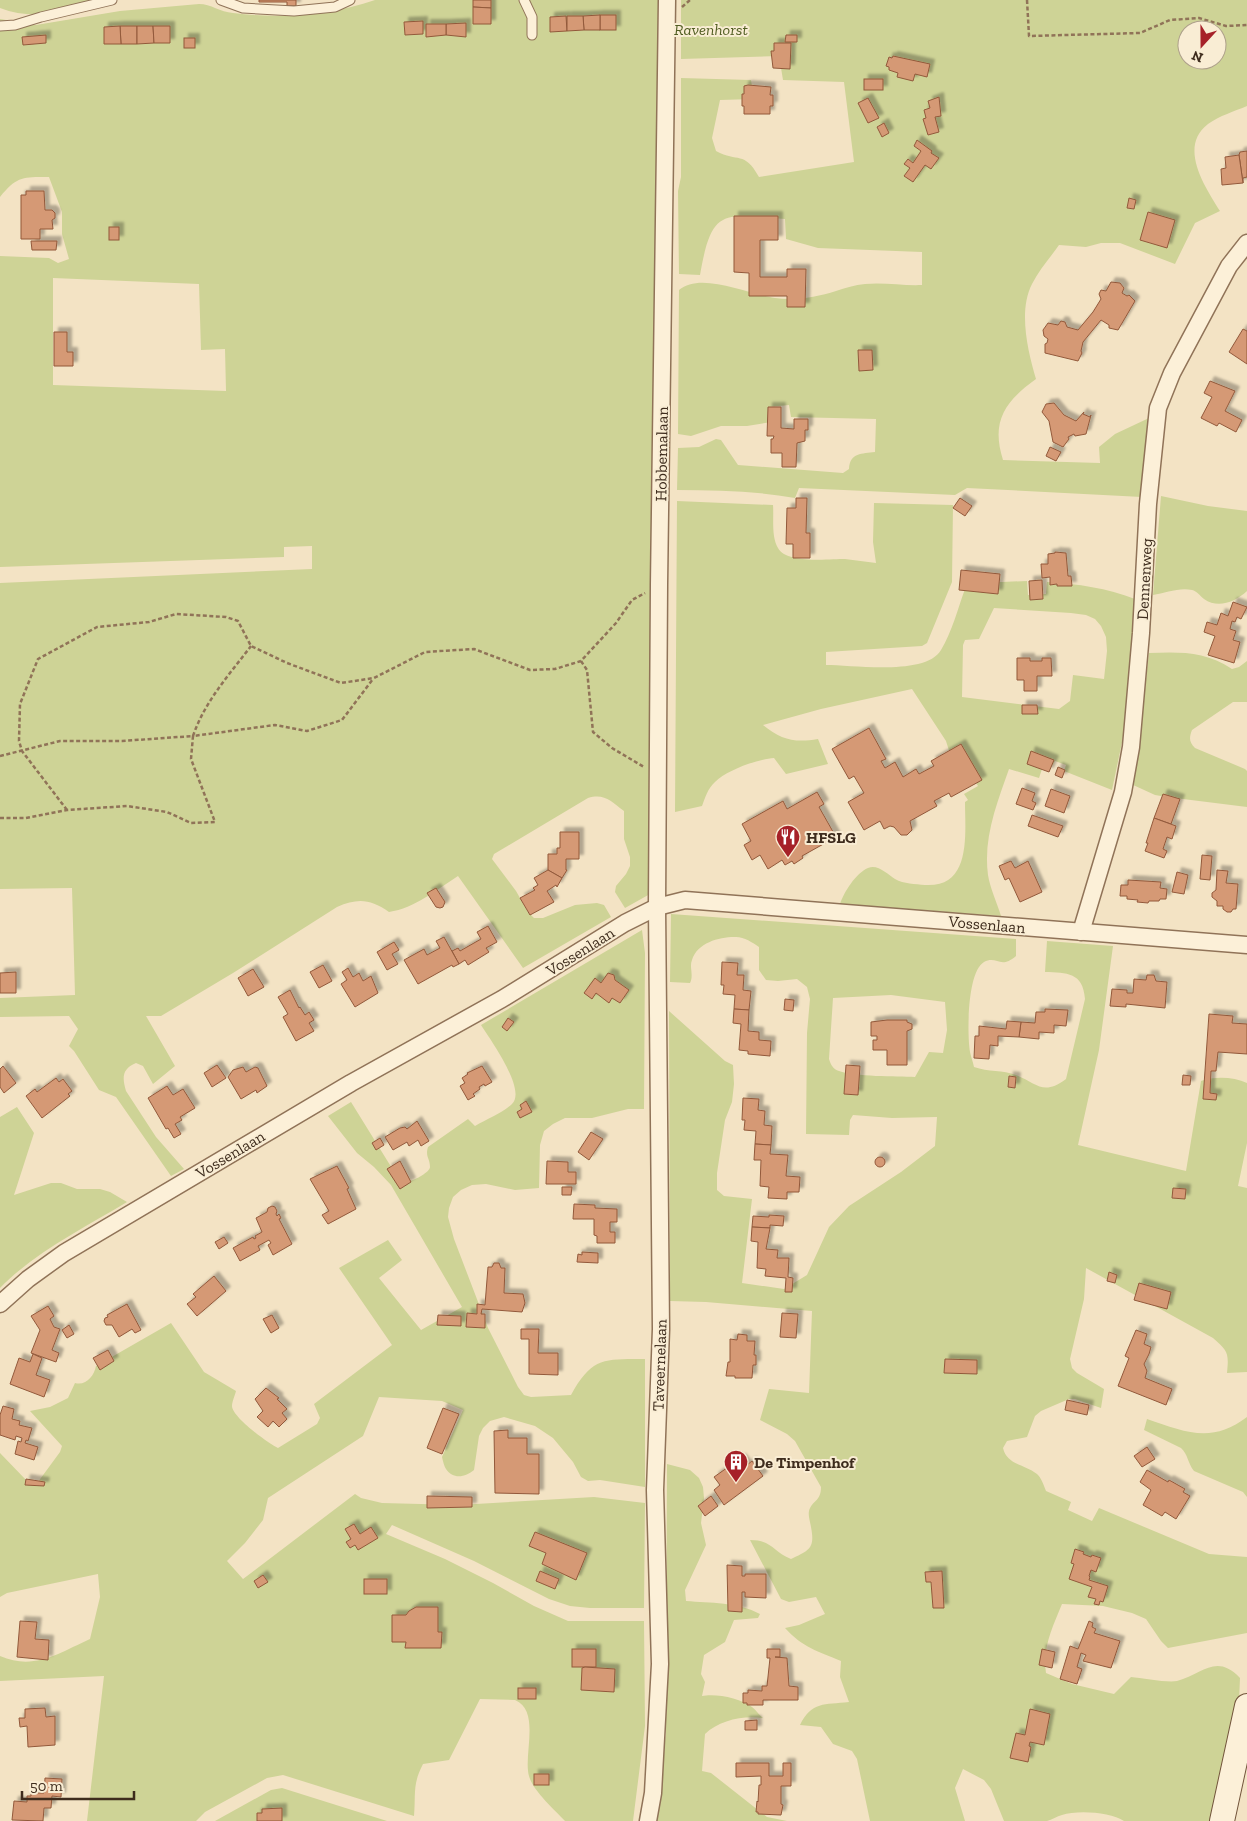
<svg xmlns="http://www.w3.org/2000/svg" width="1247" height="1821" font-family="'Zilla Slab',serif">
<defs>
<filter id="shadow"><feDropShadow dx="4.5" dy="-4.5" stdDeviation="1" flood-color="#0004"/></filter>
</defs>
<rect width="100%" height="100%" fill="#f3e3c4"/>
<!-- green -->
<g fill="#ced396" fill-rule="evenodd">
<path d="M0,0H114C76,8 38,23 0,8Z"/>
<path d="M375,0H660L650,894L625,908L615,892L616,886L626,874L630,866V857L624,839V811C611,801 604,793 588,798L494,854L492,859L516,891L528,912L534,918H543L575,905L597,903L604,905L611,917L523,968L458,876C436,890 415,908 389,912C370,899 358,898 337,907L233,973L161,1016H146L175,1066L153,1084L143,1066L136,1063C122,1069 122,1077 126,1091L156,1137L184,1169L171,1176L116,1097L99,1090L74,1051L69,1046L78,1029L69,1016L0,1017V998L75,995L72,888L0,889V583L312,569V546L284,547V557L0,567V256L49,258L58,263L69,259L62,234V212L49,177C23,177 17,176 0,197V19L36,25L120,11L199,4C211,4 220,12 233,13C279,19 331,15 375,0ZM53,278L199,284L201,350L225,349L226,391L53,385Z"/>
<path d="M681,0H1247V106C1235,111 1219,116 1208,124C1178,147 1205,187 1220,211L1195,223L1175,264L1120,243H1101L1086,247L1059,245C1050,258 1039,270 1032,284C1018,311 1028,352 1036,379C1004,402 991,422 1003,460L1100,463L1099,447L1115,434L1149,418L1142,497L967,488L955,495L799,488L795,498C756,491 717,490 677,490L678,448L699,447L716,439L721,440L738,465L843,473L849,469C850,452 862,454 875,452L876,419L791,417L789,405L769,407L771,422L747,426H721L691,436L678,434L679,290C701,271 750,295 775,298C795,301 817,297 836,291C845,288 855,285 865,284C884,282 904,286 922,285V252L818,248L786,239L785,219C723,215 712,206 700,275L679,274L678,191L681,177V78L751,80L754,99L720,100L712,138L716,151C738,163 744,150 759,177L854,162L844,82L783,80L779,56L681,59ZM1187,30H1217V60H1187Z"/>
<path d="M1161,496L1208,506L1247,511V591C1235,602 1218,609 1204,599C1200,596 1197,591 1192,590C1180,587 1165,593 1153,595Z"/>
<path d="M677,501L773,505C774,518 771,536 778,548C786,564 829,559 845,559C855,560 866,562 876,563L873,542L874,503L953,505L952,582L927,643L922,646L826,652V665C853,665 926,676 941,650C952,632 958,608 965,589V582H1002L1027,581L1028,595L1046,594L1047,582C1078,584 1107,588 1135,599L1130,681L1125,728L1112,790L1064,771L1066,765L1055,761L1052,766L1044,763L1039,778L1009,769C997,803 983,838 988,875C990,888 997,903 1001,916L840,904C844,892 856,873 868,868C878,864 887,874 895,879C904,884 915,884 925,885C972,888 965,833 965,802L968,800L964,794L978,786L966,767L956,773L946,741L912,689L821,709L763,725C781,740 795,743 818,739L828,764L786,774L774,758C758,759 727,770 715,782C708,788 705,798 702,806L675,812ZM994,608L1071,613L1086,615L1095,619L1101,626L1106,637L1107,651L1104,679L1073,675L1070,701L1059,709L962,697L963,645L965,640L979,639Z"/>
<path d="M1149,653C1180,652 1205,651 1232,669L1239,667L1247,661V702H1233L1192,730C1189,738 1189,742 1195,748L1245,769L1247,771V807L1167,797L1155,795L1131,784C1140,741 1144,698 1149,653Z"/>
<path d="M671,914L1016,939V956C1000,970 997,955 984,962C967,972 967,1034 970,1052C971,1057 973,1062 974,1067C988,1072 1003,1070 1016,1075C1038,1084 1043,1096 1066,1079L1085,999C1083,972 1067,973 1045,972L1047,941L1113,946L1099,1050L1078,1145L1186,1171L1201,1081C1215,1076 1234,1077 1247,1083V1143L1238,1186L1247,1188V1372L1227,1373C1229,1353 1228,1351 1213,1338L1086,1268L1084,1299L1070,1359L1072,1368L1077,1373L1104,1389L1101,1408L1075,1399H1069L1041,1411L1035,1416L1027,1437L1007,1441L1003,1448C1007,1465 1024,1464 1037,1474C1041,1477 1044,1486 1046,1491L1071,1502L1068,1510L1092,1521L1099,1508L1209,1554L1247,1557V1633L1168,1648L1161,1641L1146,1619L1132,1613L1103,1606L1062,1604C1053,1626 1042,1648 1046,1673L1072,1684L1114,1694L1131,1677C1142,1678 1168,1683 1177,1681C1203,1674 1216,1653 1240,1678L1239,1701L1214,1821H1124C1111,1812 1077,1810 1062,1815C1057,1816 1052,1820 1047,1821C1034,1821 1017,1821 1004,1821L991,1789L984,1780L963,1769L955,1788L965,1821H870L857,1759L852,1751L833,1744L821,1727L800,1725C812,1701 824,1705 849,1702L840,1677L841,1661C818,1651 803,1648 785,1628L799,1625L825,1614L816,1597L789,1602L781,1599L750,1540C772,1540 773,1552 791,1559C810,1550 815,1548 811,1527C810,1521 808,1516 809,1511C812,1500 821,1502 821,1487L795,1441L787,1434L760,1420L769,1389L809,1393L812,1311L706,1302L670,1301L669,1011L725,1061L733,1065L734,1084L732,1102L725,1120L717,1173V1190L724,1196L752,1199L742,1283L784,1289L807,1275L829,1227L849,1206L901,1172L935,1146L937,1117L892,1118L853,1115L850,1120L849,1135L806,1134L807,1033L810,999L807,987L797,979L778,981L766,980L759,970V947C752,942 743,936 734,937C719,937 697,943 692,960C689,967 694,975 690,983L670,982ZM891,995L945,1002L947,1030L943,1053L929,1052L915,1077C896,1076 855,1077 839,1071C833,1069 831,1065 829,1059L833,998Z"/>
<path d="M642,930L645,953L644,1109H628L592,1118H565L553,1124L544,1131L540,1145L539,1188L515,1190L486,1184L472,1185L461,1190L453,1197L449,1208L448,1217L454,1239L488,1328L518,1387L524,1395L531,1397L571,1395C592,1357 604,1359 645,1359V1487L600,1480L588,1481L581,1477L573,1462L553,1438L535,1426L504,1417L490,1421L483,1428L479,1436L474,1470C466,1477 453,1480 446,1469C444,1466 443,1461 442,1457L463,1410L442,1401L379,1397L363,1436L268,1498L263,1520L245,1543L227,1561L243,1579L355,1494L361,1498L382,1503L459,1505L594,1497L645,1503L644,1608H590L570,1606L549,1599L474,1561L392,1525L386,1534L445,1559L493,1583L534,1606L568,1621H644L645,1726L633,1821H565C554,1809 533,1791 529,1776C523,1755 541,1711 515,1700L480,1699L449,1760L423,1764C412,1785 416,1795 414,1816L283,1775L267,1778L205,1812L196,1821H87L104,1676L0,1681V1656C34,1671 59,1653 90,1639L100,1597L98,1574L7,1593L0,1597V1453L27,1481L38,1482L60,1452L62,1446L30,1411L50,1407L68,1398L75,1383C86,1386 94,1376 96,1366L171,1323L204,1372L236,1391C235,1395 232,1402 232,1406C232,1417 269,1444 278,1448L317,1424L320,1418L314,1404L392,1345L339,1268L388,1240L402,1260L379,1278L421,1330L462,1307L391,1185L374,1167L357,1153L328,1116L351,1102L398,1178C402,1179 407,1181 410,1181C415,1180 430,1172 430,1167C430,1158 425,1157 428,1147L468,1119L475,1126C487,1119 502,1113 512,1104C527,1090 490,1039 481,1025Z"/>
<path d="M17,1107L34,1133L14,1195L51,1183H61L77,1189H100L110,1192L127,1202C84,1228 35,1252 0,1288V1117Z"/>
<path d="M1247,1417V1497L1243,1492L1194,1471C1188,1464 1188,1454 1181,1448L1144,1430L1147,1419C1185,1432 1212,1444 1247,1417Z"/>
<path d="M667,1464L690,1470L699,1478L703,1487L704,1498L701,1523L706,1545L685,1590L686,1601C710,1603 738,1602 760,1614L758,1618L734,1620L725,1642L704,1655L701,1674L705,1682L702,1696C715,1693 741,1698 752,1707C756,1710 759,1715 763,1718C744,1715 719,1720 705,1734L702,1771L711,1773L767,1817L787,1821H654L666,1734Z"/>
<path d="M282,1788L387,1821H215L271,1790Z"/>
</g>
<!-- building -->
<g fill="#d59975" stroke="#92593b" filter="url(#shadow)">
<path d="M259,0H296V6H287V2H259Z"/>
<path d="M473,0H491V8L473,7Z"/>
<path d="M473,7L491,8V24H473Z"/>
<rect x="600" y="15" width="16" height="15"/>
<path d="M600,15V30H584L583,16Z"/>
<path d="M566,16L567,31L550,32V17Z"/>
<path d="M567,16H583L584,30L567,31Z"/>
<path d="M423,21V34L405,35L404,22Z"/>
<path d="M466,23V37L446,35V24Z"/>
<path d="M426,24H446V35L426,37Z"/>
<path d="M120,26H137V44H121Z"/>
<path d="M120,26L121,44H104V27Z"/>
<path d="M137,26H153L154,43L137,44Z"/>
<path d="M153,26H170V43H154Z"/>
<path d="M46,35V43L23,45L22,37Z"/>
<path d="M786,35H797V42H785Z"/>
<rect x="184" y="38" width="11" height="10"/>
<path d="M774,43H791L790,69L773,68L771,51H774Z"/>
<path d="M893,56L930,64L927,77L915,74L913,81L897,77L898,73L889,70V67L886,66L889,57L892,58Z"/>
<rect x="864" y="79" width="19" height="11"/>
<path d="M748,85L771,87L770,95H773V106H770V114H744V106H742V94H744V86Z"/>
<path d="M939,97L941,116L935,117L939,132L928,135L923,119L926,118L924,110L930,108L928,101Z"/>
<path d="M868,98L879,118L868,123L858,103Z"/>
<path d="M884,123L889,133L882,137L877,127Z"/>
<path d="M917,140L932,151L931,153L939,158L931,169L925,165L913,182L904,176L910,168L904,164L908,159L913,163L921,151L914,146Z"/>
<path d="M1247,151V177L1243,178V183L1239,155L1240,152Z"/>
<path d="M1239,155L1243,183L1222,185L1221,169L1226,168L1225,157Z"/>
<path d="M26,191H44L45,210H52L55,213V218L52,220L53,229H40V239H21V195H26Z"/>
<path d="M1129,198L1136,200L1134,209L1127,208Z"/>
<path d="M1148,212L1175,220L1167,248L1140,240Z"/>
<path d="M734,216H778V240H760V277H787V269H806L805,307H787V296H749V273L734,272Z"/>
<rect x="109" y="227" width="10" height="13"/>
<path d="M31,241H57L56,250H32Z"/>
<path d="M1111,282L1120,283L1124,288L1122,293L1127,296L1129,295L1135,301L1118,330L1109,328V325L1101,320L1083,342L1081,351L1082,353L1078,361L1045,353V344L1047,343L1048,339L1044,336L1043,330L1048,323L1058,325L1061,321L1065,322L1067,327L1078,330L1093,312L1101,299L1099,294L1101,290L1106,291Z"/>
<path d="M1243,329L1247,331V364L1229,352Z"/>
<path d="M54,332H67V352H73V366H54Z"/>
<path d="M858,350H872L873,370L859,371Z"/>
<path d="M1210,381L1235,391L1225,411L1242,420L1236,432L1219,423L1217,426L1201,418L1212,397L1204,393Z"/>
<path d="M1054,403L1064,415L1076,421L1084,412L1083,414L1090,417L1091,415L1086,434L1075,436L1074,434L1068,437L1069,439L1063,447L1053,442L1049,421L1042,412L1046,404Z"/>
<path d="M768,407H781V428L794,429V419H808V430H805V441L797,443L796,467H782V453H771V439H773L774,436H767Z"/>
<path d="M1050,447L1061,452L1056,461L1046,456Z"/>
<path d="M796,498H807L806,533H810V558H793V544H786L787,508H796Z"/>
<path d="M960,498L972,506L965,516L953,508Z"/>
<path d="M1055,552L1066,553L1068,576H1071L1072,586H1057V584L1050,585V577L1042,578L1041,564H1048V554L1055,553Z"/>
<path d="M961,570L1000,574L998,594L959,590Z"/>
<path d="M1042,580L1043,599L1030,600L1029,581Z"/>
<path d="M1233,602L1247,607L1241,619L1237,617L1235,622L1232,621L1230,629L1236,631L1233,640L1240,642L1234,663L1208,655L1215,636L1204,632L1207,622L1217,625L1221,613L1228,616Z"/>
<path d="M1017,658H1030V661H1042V658H1051L1052,676H1037V691H1024V680H1017Z"/>
<path d="M1022,705H1037L1038,714H1022Z"/>
<path d="M869,728L886,759L881,761L885,768L895,762L903,777L916,769L919,774L934,766L931,761L961,744L982,780L951,797L949,793L934,801L937,806L910,821L912,830L907,835H901L894,827L890,826L884,829L880,821L864,830L848,802L864,793L854,776L849,779L832,749Z"/>
<path d="M1031,751L1054,760L1049,772L1027,764Z"/>
<path d="M1058,767L1065,770L1062,778L1055,775Z"/>
<path d="M1022,788L1035,793L1032,801L1036,803L1033,810L1016,804Z"/>
<path d="M1051,789L1070,796L1064,813L1045,806Z"/>
<path d="M817,792L824,804L819,807L836,837L802,856L803,858L794,864L792,861L785,865L782,860L768,869L760,855L752,860L744,845L751,841L742,824L783,801L787,809Z"/>
<path d="M1163,794L1180,799L1171,824L1154,818Z"/>
<path d="M1032,815L1063,826L1058,837L1028,826Z"/>
<path d="M1154,818L1176,826L1172,839L1167,837L1163,849L1167,851L1164,858L1145,851L1148,843H1146Z"/>
<path d="M560,832H579V859H566V870H567L562,878L548,870V854H557V848H560Z"/>
<path d="M1202,855L1212,856L1210,880L1200,879Z"/>
<path d="M1011,861L1015,868L1028,861L1042,892L1020,902L1009,878L1005,880L999,866Z"/>
<path d="M548,870L562,878L557,887L556,885L547,891L554,902L530,915L520,898L535,890L533,888L538,885L534,878Z"/>
<path d="M1217,870L1228,871L1226,883L1238,884L1236,909H1233L1231,912H1227L1223,909V906H1217V901L1212,897V893L1216,890Z"/>
<path d="M1177,872L1188,875L1184,894L1172,892Z"/>
<path d="M1128,880L1161,882L1160,888L1167,889L1166,899H1160L1159,901H1149L1148,903L1137,902L1138,900L1127,899V896H1120L1121,885H1128Z"/>
<path d="M436,888L445,902L443,907L440,908L436,907L427,893Z"/>
<path d="M488,926L497,942L486,948L489,952L468,965L465,960L459,964L452,951L458,948L460,951L481,939L477,932Z"/>
<path d="M444,937L459,964L453,967L452,965L418,984L404,960L424,949L427,955L440,948L436,941Z"/>
<path d="M394,942L399,950L392,954L398,964L387,970L377,952Z"/>
<path d="M722,962L738,963L737,975H744L743,990L751,991L749,1010L734,1009L735,995L723,994L724,985H721Z"/>
<path d="M323,965L332,981L319,988L310,972Z"/>
<path d="M348,968L353,977L359,973L363,981L371,976L378,993L355,1007L341,984L347,980L342,972Z"/>
<path d="M253,969L264,987L248,996L238,978Z"/>
<path d="M16,972V993H0V973Z"/>
<path d="M608,973L614,975L615,980L629,990L620,1003L612,998L609,1003L596,993L592,999L584,993L595,978L601,983Z"/>
<path d="M1147,975H1154L1156,981L1167,982L1165,1008L1126,1004V1007L1110,1006L1112,989L1127,990V993H1133L1134,979L1146,980Z"/>
<path d="M290,990L299,1008L300,1007L305,1015L309,1012L314,1020L309,1023L314,1031L296,1041L283,1017L288,1014L278,997Z"/>
<path d="M785,999L794,1000L793,1011L784,1010Z"/>
<path d="M734,1009L749,1010L748,1031L759,1032V1040L771,1041L770,1056L748,1054V1051L739,1050L741,1024L733,1023Z"/>
<path d="M1045,1009L1068,1010L1066,1026L1054,1025V1033L1039,1032V1039L1019,1037L1021,1022L1035,1023L1036,1012H1045Z"/>
<path d="M1209,1014L1233,1016L1232,1023L1247,1024V1054L1218,1052L1216,1071H1211L1210,1093L1217,1094L1216,1100L1203,1099Z"/>
<path d="M508,1018L514,1022L507,1031L502,1027Z"/>
<path d="M887,1020H907V1022L912,1024V1029L907,1031V1065H887V1050H873V1040H877V1036H871V1022Z"/>
<path d="M1007,1021L1021,1022L1019,1037L998,1036V1046L990,1045L989,1059L974,1058L975,1036H979V1026L1006,1029Z"/>
<path d="M217,1065L226,1078L212,1087L204,1073Z"/>
<path d="M846,1065L860,1066L858,1095L844,1094Z"/>
<path d="M3,1066L16,1083L4,1093L0,1087V1069Z"/>
<path d="M482,1066L492,1082L485,1086L484,1084L479,1087L480,1089L473,1094L475,1096L468,1100L460,1086L465,1083L462,1078L468,1074L467,1073Z"/>
<path d="M243,1067L246,1072L255,1067L258,1068L267,1086L257,1093L256,1090L241,1099L228,1077L233,1070Z"/>
<path d="M1183,1075L1191,1076L1190,1085H1182Z"/>
<path d="M1009,1076L1016,1077L1015,1088L1008,1087Z"/>
<path d="M56,1078L59,1082L63,1079L72,1091L68,1094L70,1096L42,1118L26,1096L35,1089L37,1092Z"/>
<path d="M167,1086L173,1095L183,1089L195,1108L180,1117L182,1120L175,1124L181,1134L174,1138L168,1128L166,1129L148,1098Z"/>
<path d="M743,1098L759,1099L758,1110L765,1111L764,1125L772,1126L771,1145L755,1144L756,1131L744,1130L745,1120H742Z"/>
<path d="M526,1101L532,1112L520,1118L517,1112L522,1109L520,1105Z"/>
<path d="M417,1121L429,1141L421,1146L418,1140L409,1146L407,1142L393,1150L385,1137L400,1128L405,1127L407,1129Z"/>
<path d="M591,1132L603,1139L589,1160L578,1152Z"/>
<path d="M380,1138L384,1145L376,1150L372,1143Z"/>
<path d="M755,1144L771,1145L770,1154L788,1155L786,1176L800,1177L799,1192H787V1199L768,1198L769,1187L760,1186L761,1160H754Z"/>
<circle cx="880" cy="1162" r="5"/>
<path d="M400,1161L411,1182L400,1189L387,1169Z"/>
<path d="M547,1161L568,1162V1172H576V1184H546Z"/>
<path d="M337,1166L349,1188L347,1189L356,1209L328,1224L322,1215L329,1211L310,1179Z"/>
<path d="M562,1187H572L571,1195H562Z"/>
<path d="M1173,1188L1186,1189L1185,1199L1172,1198Z"/>
<path d="M574,1204L595,1205V1208L617,1209V1222H610V1232H615V1243H597V1236L594,1235V1219H573Z"/>
<path d="M272,1206L275,1207L277,1211L276,1214L277,1216L279,1214L281,1218L279,1219L292,1244L273,1255L268,1245L271,1243L269,1240L258,1246L260,1250L240,1261L233,1248L253,1237L254,1239L256,1238L255,1236L262,1232L256,1218L267,1212L268,1208Z"/>
<path d="M769,1215L784,1216L783,1226L770,1225V1228L752,1227L753,1216L769,1217Z"/>
<path d="M752,1227L770,1228L766,1249L778,1250L777,1258H789L788,1277L793,1278L792,1292H785L786,1278L765,1276L766,1269L757,1268L758,1242L751,1241Z"/>
<path d="M224,1237L228,1243L219,1249L215,1242Z"/>
<path d="M582,1252L598,1253V1263L577,1262L578,1254L582,1255Z"/>
<path d="M494,1263H499L501,1268H505L504,1293L523,1294L525,1303L522,1312L482,1309L481,1314H485V1328L466,1327L467,1313L477,1314V1304L485,1305L488,1267H492Z"/>
<path d="M1109,1272L1117,1275L1115,1283L1107,1281Z"/>
<path d="M214,1276L226,1291L197,1316L187,1304L196,1297L193,1294Z"/>
<path d="M1139,1283L1171,1292L1167,1309L1134,1300Z"/>
<path d="M127,1304L141,1330L135,1333L132,1329L119,1337L112,1325H106L104,1321L105,1318L108,1317L107,1315Z"/>
<path d="M48,1306L54,1316L50,1319L54,1327L60,1329L52,1350L59,1353L56,1362L31,1353L40,1330L31,1316Z"/>
<path d="M782,1313L798,1314L796,1338L780,1337Z"/>
<path d="M272,1315L279,1328L271,1333L263,1319Z"/>
<path d="M438,1315L461,1316V1326L437,1325Z"/>
<path d="M69,1325L74,1334L67,1338L62,1330Z"/>
<path d="M521,1329H539L538,1353H558V1375L529,1374V1339H521Z"/>
<path d="M1136,1330L1147,1334L1144,1344L1151,1347L1149,1354L1144,1364L1147,1371L1145,1378L1172,1389L1166,1405L1118,1386L1129,1358L1125,1356Z"/>
<path d="M738,1334L747,1335V1341H755L754,1355H756V1365H753L752,1378H735V1376H726L728,1362H730V1339L737,1340Z"/>
<path d="M108,1350L114,1361L100,1370L93,1358Z"/>
<path d="M33,1354L42,1358L36,1375L50,1380L44,1397L10,1384L19,1358L30,1362Z"/>
<path d="M945,1359L977,1360V1374L944,1373Z"/>
<path d="M266,1388L279,1398L277,1399L287,1409L282,1413L287,1419L279,1427L273,1421L268,1427L257,1417L263,1411L255,1399Z"/>
<path d="M1067,1400L1089,1405L1087,1415L1065,1410Z"/>
<path d="M3,1406L14,1409L12,1419L20,1421L19,1425L32,1428L28,1441L26,1440L25,1443L38,1447L34,1460L15,1454L18,1441L21,1442L22,1438L16,1436L15,1440L0,1435V1415Z"/>
<path d="M443,1408L459,1414L442,1454L427,1448Z"/>
<path d="M508,1430V1438H527V1454H539V1494L495,1493L494,1431Z"/>
<path d="M1147,1447L1155,1459L1142,1467L1134,1456Z"/>
<path d="M741,1458L747,1465L752,1461L763,1476L724,1505L714,1490L720,1485L714,1477Z"/>
<path d="M1147,1470L1168,1482L1169,1480L1185,1489L1183,1492L1190,1496L1176,1519L1165,1512L1162,1516L1143,1505L1151,1490L1140,1482Z"/>
<path d="M26,1479L45,1482L44,1486L25,1485Z"/>
<path d="M427,1496L472,1497V1507L427,1508Z"/>
<path d="M711,1496L718,1506L705,1516L698,1506Z"/>
<path d="M354,1524L360,1534L371,1527L378,1538L358,1550L355,1545L350,1548L346,1542L351,1539L345,1529Z"/>
<path d="M535,1532L587,1553L576,1580L542,1564L546,1553L529,1546Z"/>
<path d="M1075,1549L1084,1552L1083,1554L1091,1557L1092,1555L1101,1558L1096,1572L1091,1570L1089,1576L1090,1577L1089,1580L1108,1586L1103,1602L1100,1601L1099,1605L1094,1604L1096,1599L1088,1597L1092,1587L1069,1579L1074,1564L1071,1563Z"/>
<path d="M727,1565L742,1566V1576H745V1574H766V1598L745,1597V1592H742V1612L728,1611Z"/>
<path d="M540,1571L559,1579L555,1589L536,1581Z"/>
<path d="M942,1571L944,1608H933L931,1582H926L925,1572Z"/>
<path d="M263,1575L268,1582L258,1588L254,1581Z"/>
<rect x="364" y="1579" width="23" height="15"/>
<path d="M416,1607H438V1632H442L441,1648H405L406,1642H392V1615H406L409,1611Z"/>
<path d="M20,1621L37,1622L35,1639L49,1640L48,1660L17,1657Z"/>
<path d="M1089,1621L1093,1623L1092,1627L1096,1629L1094,1633L1120,1641L1111,1668L1083,1661L1086,1655L1081,1653L1077,1667L1082,1669L1077,1684L1060,1679L1070,1646L1078,1649Z"/>
<rect x="572" y="1649" width="24" height="18"/>
<path d="M767,1649H780V1657H775L787,1658L789,1686L798,1687V1700H763V1705H747V1703H743V1693H748V1690L762,1691V1686H767L770,1658H767Z"/>
<path d="M1042,1649L1055,1652L1052,1668L1039,1665Z"/>
<path d="M585,1667L615,1669L614,1692L581,1690L582,1668Z"/>
<rect x="518" y="1688" width="18" height="11"/>
<path d="M45,1708L46,1717L55,1716V1745L28,1747L27,1726L20,1727L19,1718H25V1709Z"/>
<path d="M1030,1709L1050,1714L1044,1745L1030,1742L1029,1746L1031,1747L1028,1762L1010,1758L1016,1733L1025,1735Z"/>
<path d="M757,1720V1730H745V1721Z"/>
<path d="M736,1763H769V1776H783V1763H791V1786H781V1804L783,1805L781,1815L758,1814V1812H756L757,1801L758,1802L759,1785H761V1776L736,1777Z"/>
<rect x="534" y="1774" width="15" height="11"/>
<path d="M45,1778L62,1779L61,1797L52,1796L51,1808H44L43,1821L12,1820L14,1801L27,1802V1796H31V1793H44Z"/>
<path d="M282,1808V1821H257V1813H262V1809Z"/>
</g>
<g fill="none" stroke-linecap="round" stroke-linejoin="round">
<defs>
<g id="lane">
<path d="M221,0L243,8L294,11L335,7L350,0"/>
<path d="M524,0L532,17V35"/>
<path d="M0,26L15,25L41,17L112,0"/>
</g>
<g id="street">
<path d="M1081,932L1123,792L1131,747L1141,633L1148,504L1158,408L1172,373L1229,266L1247,243"/>
<path d="M0,1304L28,1279L64,1253L351,1083L502,999L625,923L657,907L685,900L1247,945"/>
<path d="M648,1821L653,1793L660,1664L655,1490L661,1329L657,907L659,585L667,0"/>
</g>
<path id="secondary" d="M1222,1821L1247,1706"/>
</defs>
<!-- lane casing -->
<use href="#lane" stroke="#907358" stroke-width="11"/>
<!-- street casing -->
<use href="#street" stroke="#907358" stroke-width="19"/>
<!-- secondary casing -->
<use href="#secondary" stroke="#72543b" stroke-width="26"/>
<!-- path -->
<g stroke="#907358" stroke-width="2.5" stroke-dasharray="4 2.5" stroke-linecap="butt">
<path d="M1027,0L1029,36L1140,33L1170,20L1199,18L1226,26L1247,25"/>
<path d="M682,7L690,0"/>
<path d="M581,661L587,670L593,732L612,748L644,767"/>
<path d="M0,756L60,741H122L193,736C205,701 229,675 251,646"/>
<path d="M67,810L22,751L19,741L20,704L38,659L97,627L149,622L176,614L226,617L238,621L251,646L287,663L341,683L374,678L425,652L474,649L530,670L555,669L581,661L616,623L632,600L645,593"/>
<path d="M0,818H26L67,810L127,806L167,812L191,823L215,822L191,759L193,736L275,725L307,731L342,720L373,679"/>
</g>
<!-- lane -->
<use href="#lane" stroke="#fcf0d8" stroke-width="9"/>
<!-- street -->
<use href="#street" stroke="#fcf0d8" stroke-width="16"/>
<!-- secondary -->
<use href="#secondary" stroke="#fcf0d8" stroke-width="24"/>
</g>
<!-- icons -->
<defs>
<symbol id="restaurant-pin" viewBox="-11 -11 22 30"><path d="M0 17L-7.5 6A9.5 9.5 0 1 1 7.5 6Z" fill="#a62128" stroke="#f9edd4"/><path d="M-5-6h1v4h1v-4h1v4h1v-4h1v5L-1.5 .5V6h-2V.5L-5-1ZM5-6V6H3V1.5H1.5Q1.5-4 5-6Z" fill="#fff"/></symbol>
<symbol id="building-pin" viewBox="-11 -11 22 30"><path d="M0 17L-7.5 6A9.5 9.5 0 1 1 7.5 6Z" fill="#a62128" stroke="#f9edd4"/><path d="M-4-6H4V6H1V3H-1V6H-4ZM-2.5-4.3h1.7v1.8h-1.7ZM.8-4.3h1.7v1.8H.8ZM-2.5-1h1.7V.8h-1.7ZM.8-1h1.7V.8H.8Z" fill="#fff"/></symbol>
</defs>
<g fill-rule="evenodd">
<use href="#restaurant-pin" x="774" y="823" width="28" height="38"/>
<use href="#building-pin" x="722" y="1448" width="28" height="38"/>
</g>
<g text-anchor="middle" stroke-width="4" stroke-linejoin="round" paint-order="stroke">
<!-- park labels -->
<g font-size="16" font-style="italic" fill="#515d22" stroke="#f9edd4">
<text x="711" y="35">Ravenhorst</text>
</g>
<!-- street labels -->
<g font-size="16" fill="#3e2c1d" stroke="#f9edd4">
<text transform="translate(661 454) rotate(-89)" y="6">Hobbemalaan</text>
<text transform="translate(1144 579) rotate(-87)" y="6">Dennenweg</text>
<text transform="translate(987 924) rotate(5)" y="6">Vossenlaan</text>
<text transform="translate(580 951) rotate(-32)" y="6">Vossenlaan</text>
<text transform="translate(230 1154) rotate(-31)" y="6">Vossenlaan</text>
<text transform="translate(659 1365) rotate(-88)" y="6">Taveernelaan</text>
</g>
<!-- poi labels -->
<g font-size="16" font-weight="bold" fill="#3e2c1d" stroke="#f9edd4" text-anchor="start">
<text x="806" y="843">HFSLG</text>
<text x="754" y="1468">De Timpenhof</text>
</g>
</g>
<!-- north arrow -->
<g transform="translate(1202 45) rotate(201)"><circle r="24" fill="#f9edd4" stroke="#aea08b"/>
<path d="M0-4L9 19L0 12L-9 19Z" fill="#a62128"/>
<text y="-8" font-size="14" font-weight="bold" text-anchor="middle" fill="#3e2c1d">N</text>
</g>
<!-- scale -->
<path d="M22 1791v8h112v-8" fill="none" stroke="#3e2c1d" stroke-width="2.5"/>
<text x="30" y="1791" font-size="15" fill="#3e2c1d" stroke="#f9edd4" stroke-width="4" paint-order="stroke">50 m</text>
</svg>
